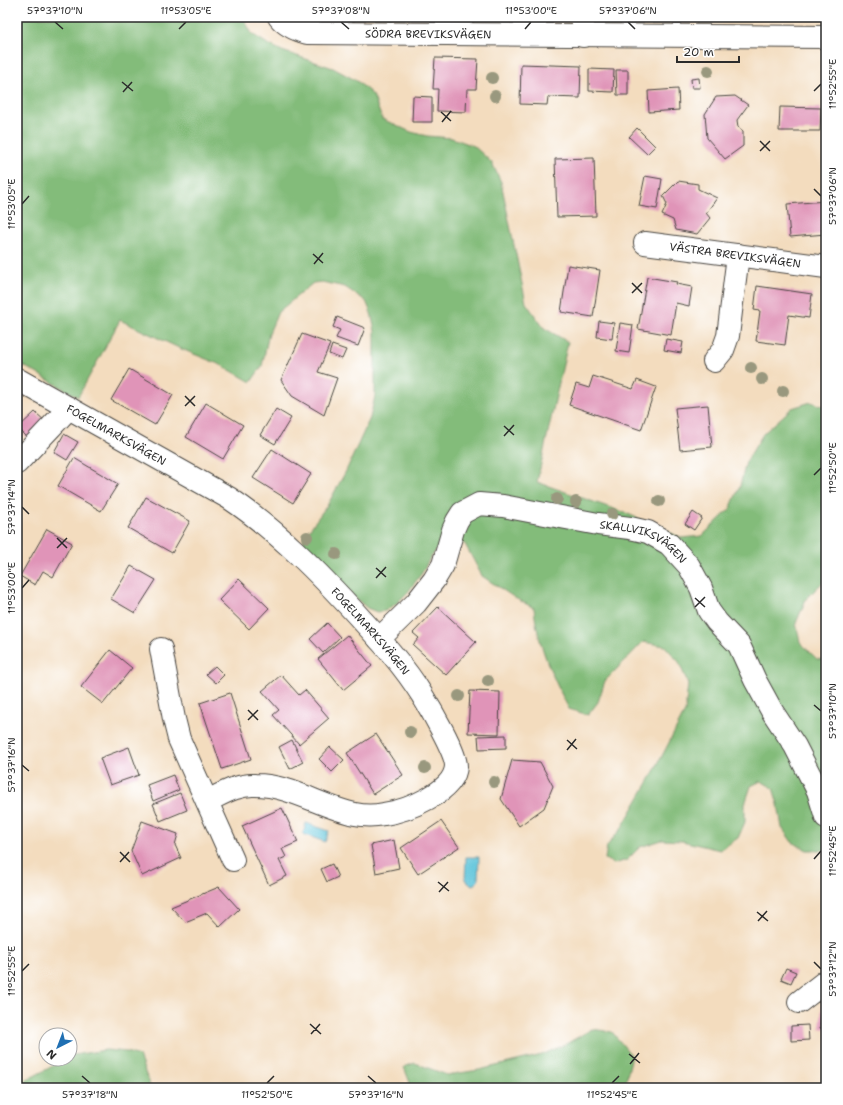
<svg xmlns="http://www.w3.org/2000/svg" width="843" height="1105" font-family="'Shantell Sans',sans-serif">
<rect width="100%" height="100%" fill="#fff"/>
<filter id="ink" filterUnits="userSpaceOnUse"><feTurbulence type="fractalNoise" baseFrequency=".025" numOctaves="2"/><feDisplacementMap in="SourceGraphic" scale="8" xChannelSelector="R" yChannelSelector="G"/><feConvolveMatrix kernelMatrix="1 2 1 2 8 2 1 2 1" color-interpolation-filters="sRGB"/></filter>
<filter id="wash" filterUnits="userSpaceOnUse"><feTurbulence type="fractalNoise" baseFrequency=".012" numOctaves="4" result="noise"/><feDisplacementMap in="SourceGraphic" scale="16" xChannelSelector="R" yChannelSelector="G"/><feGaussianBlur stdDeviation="0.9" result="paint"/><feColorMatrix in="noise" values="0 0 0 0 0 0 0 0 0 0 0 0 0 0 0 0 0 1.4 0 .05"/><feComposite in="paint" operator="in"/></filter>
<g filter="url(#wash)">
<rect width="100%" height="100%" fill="#f3dcbe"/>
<!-- forest -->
<g fill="#83bc7a" stroke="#577452">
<path d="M17,17H243L252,34L266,43L282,51L333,68L357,81L373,95L382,119L411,132L427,136L452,138L474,146L492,163L501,182L526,303L544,328L568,342L537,482L628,514L682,538L702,536L730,509L740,486L746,462L763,434L792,408L811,402L826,407V579L806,599L796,623L800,642L817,659L826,660V850H807L792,842L782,828L778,804L773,788L761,781L751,786L745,804V822L738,838L720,850L682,841L662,840L640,847L627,860L614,864L605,859L607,846L621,829L649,781L685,712L688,684L679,662L665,646L643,642L605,681L598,702L588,715L569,709C553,678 537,644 534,608L515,598L482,576L465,544L458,541L441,545L430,558L422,573L408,592L397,603L385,611L377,612L367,608L353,596L304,545V537L328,504L346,471L370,418L375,396V331L371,313L366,301L345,287L322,282L313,283L278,312L269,333L262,366L251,382L221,365L179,348L120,320L78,397L17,362Z"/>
<path d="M592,1029L612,1032L632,1056L624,1088H412L404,1067L415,1063L447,1075L479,1070L542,1055L566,1044Z"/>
<path d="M106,1050L127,1052L139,1056L149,1083L150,1088H17V1085L66,1059H70V1057L73,1055Z"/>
</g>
<!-- water -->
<g fill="#5dc4da" stroke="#447882">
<path d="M306,823L329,831L325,842L303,834Z"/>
<path d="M466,857H479L478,881L473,885L468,883L467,880H465Z"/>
</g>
<g id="blocks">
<!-- building -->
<g fill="#e094b8">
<rect x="697" y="17" width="13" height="5"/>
<path d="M435,58L478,59L476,89H467L466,112L437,111L438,89H433Z"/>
<path d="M521,64L581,66L580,98L548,97L547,105L520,104Z"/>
<path d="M589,69L614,70L613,92L589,91Z"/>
<path d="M616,70H628V95H617Z"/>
<path d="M699,78L700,88H692L691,79Z"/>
<path d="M678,89L679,110L649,112L648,91Z"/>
<path d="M413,96L432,97V122H412Z"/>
<path d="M735,96L748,105L737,120L738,127L743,131V146L725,159L707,138L705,114L716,97Z"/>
<path d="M780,107L821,108L820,131H779Z"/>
<path d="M637,128L655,146L647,154L629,137Z"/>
<path d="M594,158L596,216L557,217L555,159Z"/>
<path d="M645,176L662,179L657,209L639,206Z"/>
<path d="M678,181L698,184V189L717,198L706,213L710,218L697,234L676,230L673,220L662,215L667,204L663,196Z"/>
<path d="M826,201V234L790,237L787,204Z"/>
<path d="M568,265L600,270L593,317L561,312Z"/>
<path d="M647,277L677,282L676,284L692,287L689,306L676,303L671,335L638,329Z"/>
<path d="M757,286L812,294L809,318L789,315L785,345L756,341L760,311L754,310Z"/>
<path d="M337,317L365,328L358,346L336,338L340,330L333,327Z"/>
<path d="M599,321L614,323L612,339L597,337Z"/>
<path d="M620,323L633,325L629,353L616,351Z"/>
<path d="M302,334L330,344L318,372L337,378L324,415L292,396L281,380Z"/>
<path d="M666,339L683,342L681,353L664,350Z"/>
<path d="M332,345L346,350L342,359L329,354Z"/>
<path d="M129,369L173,395L155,425L111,400Z"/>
<path d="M593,376L633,389L637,380L656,387L641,430L569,405L576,384L589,388Z"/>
<path d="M206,403L243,425L223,459L186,437Z"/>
<path d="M708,405L712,447L680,450L675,408Z"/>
<path d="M276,409L291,418L275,444L260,435Z"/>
<path d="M35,412L46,422L29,439L18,428Z"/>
<path d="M64,434L78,442L67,460L54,452Z"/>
<path d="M272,449L311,474L293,503L253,478Z"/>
<path d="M74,458L118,484L101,511L58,486Z"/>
<path d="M146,497L190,521L172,553L128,528Z"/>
<path d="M693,512L702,518L694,530L685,524Z"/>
<path d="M47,529L72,543L53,577L43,571L35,585L20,576Z"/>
<path d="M131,566L156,580L135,613L111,599Z"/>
<path d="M239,579L269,608L249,629L219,600Z"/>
<path d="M438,607L476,642L446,675L413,645L419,638L413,633Z"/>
<path d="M327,623L340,637L323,653L310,639Z"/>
<path d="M347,635L372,666L343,690L318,659Z"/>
<path d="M110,650L132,668L103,704L81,687Z"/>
<path d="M215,666L224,675L216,683L206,674Z"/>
<path d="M281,675L299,695L305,690L329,718L299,744L273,715L279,710L262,691Z"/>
<path d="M470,691L500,692L499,734L468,733Z"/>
<path d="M230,693L251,759L222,769L200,703Z"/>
<path d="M376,734L403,775L373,794L347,753Z"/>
<path d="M506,735V748L479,749L478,736Z"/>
<path d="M292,740L303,762L290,769L279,747Z"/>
<path d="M129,747L139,775L110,785L100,758Z"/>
<path d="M330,747L344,760L332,772L319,759Z"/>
<path d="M512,760L540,762L553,786L544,808L519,826L501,799Z"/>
<path d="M173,775L179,790L153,801L147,785Z"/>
<path d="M180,793L187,810L160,821L153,804Z"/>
<path d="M282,808L298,842L282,849L286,857L279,860L287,876L269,885L242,826Z"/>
<path d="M142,821L178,834L175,845L181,858L142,876L131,851Z"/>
<path d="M441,821L459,847L418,874L401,848Z"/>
<path d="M394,840L399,868L376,873L371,845Z"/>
<path d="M332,864L338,877L327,882L321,869Z"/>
<path d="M219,887L239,909L220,927L207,913L185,922L171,907Z"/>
<path d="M786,968L796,972L791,983L781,979Z"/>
<path d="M823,995H826V1029L820,1028Z"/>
<path d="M808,1025L809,1040L791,1041V1026Z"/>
</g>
</g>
</g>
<g filter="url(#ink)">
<use href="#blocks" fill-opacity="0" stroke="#494641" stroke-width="1"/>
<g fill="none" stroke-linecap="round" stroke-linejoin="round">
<defs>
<g id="minor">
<path id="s1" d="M279,17C286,26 296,30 307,33L826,37"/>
<path d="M583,36V17"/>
<path id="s2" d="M645,243L826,267"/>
<path d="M714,361L723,350L728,336L738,255"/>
<path id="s3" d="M17,379L229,498C278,531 320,574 360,618C382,642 404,666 422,695C430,708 456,752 456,766C455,792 406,811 384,814C374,816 365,816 355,814C321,807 291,785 255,785C238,784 222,794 207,801"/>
<path d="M17,463L69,408"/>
<path id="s4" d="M379,639L416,603L434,580L443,565L453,530L457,521L462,513L479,504L503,506L598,524L630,528L648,532L669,544L689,566L701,588L709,611L717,622L739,645L755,680L772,711L795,746L818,791L826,817"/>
<path d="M161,649L174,719L179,739L233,860"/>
<path d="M799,1002L826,981"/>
</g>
</defs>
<!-- minor casing -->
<use href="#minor" stroke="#494641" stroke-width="24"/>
<!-- minor -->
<use href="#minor" stroke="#fff" stroke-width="22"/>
</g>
<!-- trees -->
<g fill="#99987e">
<circle cx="708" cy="71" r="6"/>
<circle cx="492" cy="78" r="6"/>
<circle cx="495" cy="96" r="6"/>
<circle cx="751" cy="368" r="6"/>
<circle cx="762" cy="379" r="6"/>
<circle cx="783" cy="391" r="6"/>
<circle cx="557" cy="499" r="6"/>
<circle cx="659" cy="501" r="6"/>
<circle cx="576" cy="502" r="6"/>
<circle cx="612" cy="514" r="6"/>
<circle cx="307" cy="537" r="6"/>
<circle cx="336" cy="554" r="6"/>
<circle cx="488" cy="681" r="6"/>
<circle cx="459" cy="696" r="6"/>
<circle cx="410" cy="732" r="6"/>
<circle cx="425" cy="768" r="6"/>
<circle cx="494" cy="782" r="6"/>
</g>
</g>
<!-- ticks -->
<path fill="none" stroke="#2b2b2b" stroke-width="1.5" d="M55,22L63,29M341,22L349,29M628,22L635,29M179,29L186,22M525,29L531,22M122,82L133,91M814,91L821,84M123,92L132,82M441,112L451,121M442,122L451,111M760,141L770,151M760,151L770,141M814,189L821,196M22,204L29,196M313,254L323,263M314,264L323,253M632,283L642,293M632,293L642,283M185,396L195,406M185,406L195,396M504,426L514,435M504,436L514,425M814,475L821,468M22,507L29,514M57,538L67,548M57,548L67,538M376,568L386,577M376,578L386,567M22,588L29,580M695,598L705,607M695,607L705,597M814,705L821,711M248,710L258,720M248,720L258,710M567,740L577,749M567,750L576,739M22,765L29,771M120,852L130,862M814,859L821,851M120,862L129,852M438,882L449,891M439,892L448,882M757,912L768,921M758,921L767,911M814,962L821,969M22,971L29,964M310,1024L321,1034M311,1034L320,1024M629,1054L640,1063M630,1064L639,1053M82,1076L90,1083M368,1076L376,1083M267,1083L274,1076M612,1083L619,1076"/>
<g text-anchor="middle" stroke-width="3" stroke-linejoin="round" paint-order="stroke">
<!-- street labels -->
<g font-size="11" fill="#2b2b2b" stroke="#fff">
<text dy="4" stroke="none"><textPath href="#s1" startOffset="154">SÖDRA BREVIKSVÄGEN</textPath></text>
<text dy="4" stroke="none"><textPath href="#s2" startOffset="91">VÄSTRA BREVIKSVÄGEN</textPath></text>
<text dy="4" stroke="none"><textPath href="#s3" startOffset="114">FOGELMARKSVÄGEN</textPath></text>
<text dy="4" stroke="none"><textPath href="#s4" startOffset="344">SKALLVIKSVÄGEN</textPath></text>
<text dy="4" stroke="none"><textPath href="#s3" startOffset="438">FOGELMARKSVÄGEN</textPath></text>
</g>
</g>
<!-- margin -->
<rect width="843" height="1105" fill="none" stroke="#fff" stroke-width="44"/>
<!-- north arrow -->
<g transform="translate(58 1047) rotate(222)"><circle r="19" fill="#ffffff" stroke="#aaaaaa"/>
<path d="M0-3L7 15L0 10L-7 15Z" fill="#1f6fb2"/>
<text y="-6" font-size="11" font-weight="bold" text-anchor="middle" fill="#2b2b2b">N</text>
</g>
<!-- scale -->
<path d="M677 56v6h62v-6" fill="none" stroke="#2b2b2b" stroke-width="2"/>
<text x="683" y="56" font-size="12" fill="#2b2b2b" stroke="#ffffff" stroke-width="3" paint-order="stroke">20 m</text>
<rect x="22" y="22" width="799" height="1061" fill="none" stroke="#2b2b2b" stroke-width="1.5"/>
<g font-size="10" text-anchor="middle" fill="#2b2b2b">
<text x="55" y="14">57°37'10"N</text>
<text x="186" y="14">11°53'05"E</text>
<text x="341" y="14">57°37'08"N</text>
<text x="531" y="14">11°53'00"E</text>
<text x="628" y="14">57°37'06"N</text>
<text transform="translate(832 84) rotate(-90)" y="4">11°52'55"E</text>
<text transform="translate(832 196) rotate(-90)" y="4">57°37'06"N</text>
<text transform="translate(11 204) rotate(-90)" y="4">11°53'05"E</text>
<text transform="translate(832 468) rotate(-90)" y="4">11°52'50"E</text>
<text transform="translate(11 507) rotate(-90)" y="4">57°37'14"N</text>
<text transform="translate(11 588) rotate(-90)" y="4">11°53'00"E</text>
<text transform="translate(832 711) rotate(-90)" y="4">57°37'10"N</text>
<text transform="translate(11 765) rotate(-90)" y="4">57°37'16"N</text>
<text transform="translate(832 851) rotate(-90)" y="4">11°52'45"E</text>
<text transform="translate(832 969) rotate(-90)" y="4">57°37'12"N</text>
<text transform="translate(11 971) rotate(-90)" y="4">11°52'55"E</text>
<text x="90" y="1098">57°37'18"N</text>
<text x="267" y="1098">11°52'50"E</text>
<text x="376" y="1098">57°37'16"N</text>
<text x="612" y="1098">11°52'45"E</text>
</g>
</svg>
